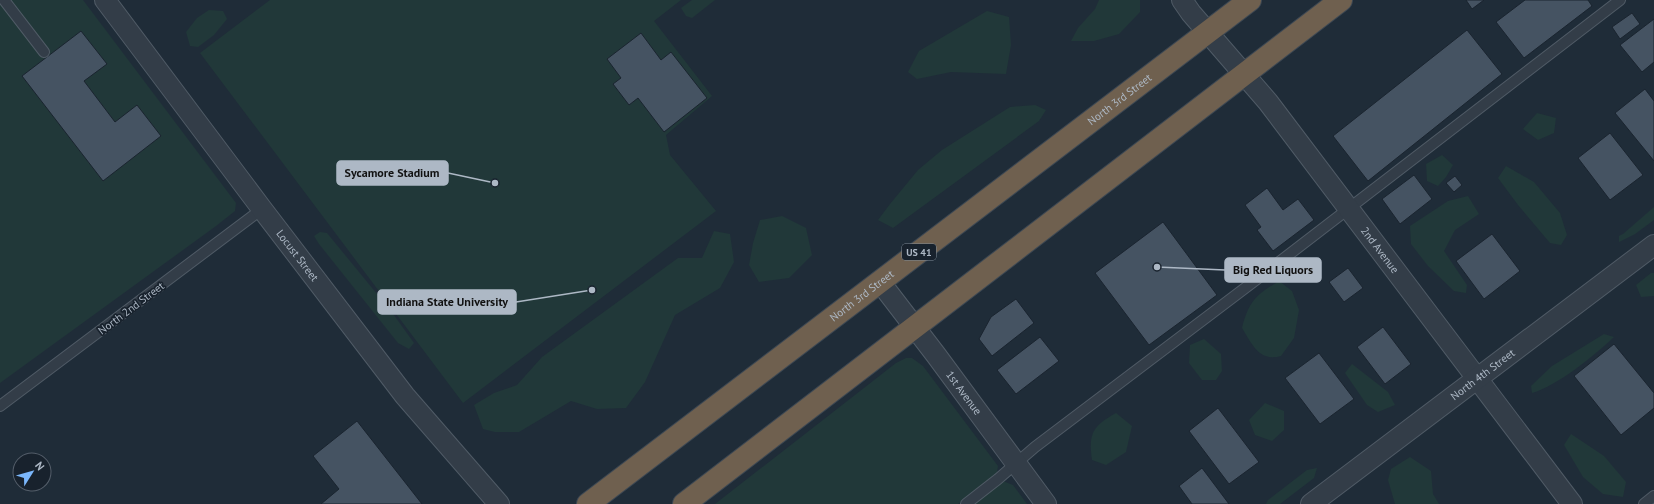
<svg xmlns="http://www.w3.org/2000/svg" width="1654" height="504" font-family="'PT Sans',sans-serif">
<rect width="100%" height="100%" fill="#1f2c38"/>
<!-- green -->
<g fill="#213839">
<path d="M0,0H83L236,203L235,211L216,226L0,383Z"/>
<path d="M270,0H681L654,21L712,96L666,135L670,155L716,211L463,403L200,53Z"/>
<path d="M692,0H715L692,18L686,16L681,8Z"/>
<path d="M1099,0H1140V12L1119,34L1094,41H1071L1078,28L1095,9Z"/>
<path d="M209,10L223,11L227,19L214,35L198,47L190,46L186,32L197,18Z"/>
<path d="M987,11L1009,17L1011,45L1006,74L951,72L917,79L908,72L919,51Z"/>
<path d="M1035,105L1046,110L1039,121L893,228L878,220L890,204L918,170L942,150L1010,107Z"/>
<path d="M1537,113L1556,118L1554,133L1538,140L1523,129Z"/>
<path d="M1442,155L1453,165L1446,177L1438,186L1427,181L1426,164Z"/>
<path d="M1506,166L1534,182L1560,213L1567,235L1561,245L1550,243L1518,205L1498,178Z"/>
<path d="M1468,196L1479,214L1455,230L1444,251L1467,285L1466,293L1454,291L1428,266L1411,244L1410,226L1448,201Z"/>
<path d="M1654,207V220L1635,234L1619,242V236L1623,234Z"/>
<path d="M782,216L806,228L812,255L789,278L759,282L749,265L753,243L760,220Z"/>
<path d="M714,231L730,234L734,262L720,288L675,315L645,382L626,408L597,409L571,401L519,432H495L483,429L474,405L494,393L517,385L542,357L678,258H702Z"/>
<path d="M320,232L327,233L391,311L414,343L409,349L398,343L319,244L314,236Z"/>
<path d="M1651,273H1654V296L1641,297L1636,285Z"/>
<path d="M1279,281L1292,291L1299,310L1294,338L1281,356C1259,362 1252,344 1242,328C1249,301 1256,295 1279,281Z"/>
<path d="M1604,334L1614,337C1595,355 1557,386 1532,393L1531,386L1552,366Z"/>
<path d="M1204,339L1221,354L1222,371L1216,380H1202L1189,363L1190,345Z"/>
<path d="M906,358H912L923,366L998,466L997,472L993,477L958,504H715L896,363Z"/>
<path d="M1352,364L1388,392L1395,405L1378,412L1367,405L1345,373Z"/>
<path d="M1265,403L1284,411V430L1272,441L1255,435L1249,420Z"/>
<path d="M1116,413L1132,426L1126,452L1106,465L1092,460C1088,433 1093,426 1116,413Z"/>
<path d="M1571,434L1604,456L1626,482L1623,497L1603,494L1583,477L1564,445Z"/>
<path d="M1410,457L1431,471L1433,494L1439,504H1395L1388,480L1391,469Z"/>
<path d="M1317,468L1314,478L1280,504H1266L1268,500L1307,470Z"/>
<path d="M1003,481L1013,485L1027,504H974Z"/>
</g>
<!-- building -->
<g fill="#455362" stroke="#1a242f">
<path d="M1466,0H1484L1472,9Z"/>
<path d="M1525,0H1588L1592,6L1524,58L1496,22Z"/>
<path d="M1632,13L1640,24L1620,39L1612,27Z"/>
<path d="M1654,19V62L1642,72L1620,45Z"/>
<path d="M1467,30L1502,74L1368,181L1333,136Z"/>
<path d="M81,31L107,64L84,81L115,122L137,105L161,136L103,181L22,76Z"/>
<path d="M641,33L661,60L671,52L707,98L664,132L638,98L629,105L613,84L621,78L607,59Z"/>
<path d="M1645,89L1654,101V161L1615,113Z"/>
<path d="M1610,133L1643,175L1610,200L1578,158Z"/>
<path d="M1414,175L1432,199L1400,224L1382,199Z"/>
<path d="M1455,176L1462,185L1454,192L1446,183Z"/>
<path d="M1267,188L1283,210L1298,199L1314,220L1273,251L1257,230L1261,227L1245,205Z"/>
<path d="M1163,222L1217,295L1149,345L1095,273Z"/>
<path d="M1492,234L1520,271L1484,299L1456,261Z"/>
<path d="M1348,268L1363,288L1344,302L1329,282Z"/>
<path d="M1016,299L1034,323L992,356L979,339L991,317Z"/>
<path d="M1383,327L1411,364L1385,384L1357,347Z"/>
<path d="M1040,337L1059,361L1016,394L997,370Z"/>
<path d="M1614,344L1654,393V408L1621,435L1574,376Z"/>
<path d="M1319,353L1354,399L1320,424L1285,378Z"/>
<path d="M1218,408L1259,462L1229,484L1189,431Z"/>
<path d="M357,421L422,504H321L339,489L313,456Z"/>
<path d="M1202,468L1229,504H1192L1179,486Z"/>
</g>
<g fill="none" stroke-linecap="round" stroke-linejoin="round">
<defs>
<g id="lane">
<path d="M4,0L44,52"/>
<path d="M0,406L262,209"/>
<path d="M966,504L998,479L1035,447L1261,276L1620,0"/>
<path d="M1644,504L1654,496"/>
</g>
<g id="street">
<path id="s1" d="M105,0L262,209L405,396L499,504"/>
<path id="s2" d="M1182,0L1191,13L1268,102L1572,504"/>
<path id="s3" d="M880,282L936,355L1046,504"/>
<path id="s4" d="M1311,504L1654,245"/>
</g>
<g id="highway">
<path id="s5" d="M588,504L1250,0"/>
<path d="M684,504L1341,0"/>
</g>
</defs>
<!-- lane casing -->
<use href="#lane" stroke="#505b66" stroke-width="12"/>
<!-- street casing -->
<use href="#street" stroke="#505b66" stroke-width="22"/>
<!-- highway casing -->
<use href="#highway" stroke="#3d4853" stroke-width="24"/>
<!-- lane -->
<use href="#lane" stroke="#333d48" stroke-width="10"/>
<!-- street -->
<use href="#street" stroke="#333d48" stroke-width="20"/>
<!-- highway -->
<use href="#highway" stroke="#6f604f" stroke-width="22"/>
</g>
<g text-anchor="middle" stroke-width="3.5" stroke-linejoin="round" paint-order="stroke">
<!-- shield labels -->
<rect fill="#18222d" stroke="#808b97" stroke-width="1" x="902" y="244" width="34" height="16" rx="3"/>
<g font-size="10" font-weight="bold" fill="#adb8c5">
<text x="919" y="256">US 41</text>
</g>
<!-- street labels -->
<g font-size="11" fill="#adb8c5" stroke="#18222d">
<text dy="4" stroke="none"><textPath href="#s5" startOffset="668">North 3rd Street</textPath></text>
<text dy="4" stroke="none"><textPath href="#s2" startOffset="319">2nd Avenue</textPath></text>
<text dy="4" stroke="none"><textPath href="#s1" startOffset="320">Locust Street</textPath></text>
<text dy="4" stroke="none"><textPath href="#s5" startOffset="344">North 3rd Street</textPath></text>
<text transform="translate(131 308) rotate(-37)" y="4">North 2nd Street</text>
<text dy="4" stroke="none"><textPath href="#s4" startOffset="215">North 4th Street</textPath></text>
<text dy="4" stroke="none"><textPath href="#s3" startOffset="139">1st Avenue</textPath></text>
</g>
</g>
<!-- callouts -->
<path fill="none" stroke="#adb8c5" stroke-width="1.5" d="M495 183L448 173M1157 267L1225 270M592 290L516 302"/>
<g fill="#adb8c5" stroke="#18222d" stroke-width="1.5">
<circle cx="495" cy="183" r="4"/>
<circle cx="1157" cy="267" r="4"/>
<circle cx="592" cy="290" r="4"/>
</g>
<g fill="#adb8c5" stroke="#adb8c5" stroke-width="1.5">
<rect x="337" y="161" width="111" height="24" rx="4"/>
<rect x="1225" y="258" width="96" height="24" rx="4"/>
<rect x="378" y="290" width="138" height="24" rx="4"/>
</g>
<g font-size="12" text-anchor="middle" font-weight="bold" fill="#111">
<text x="392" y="177">Sycamore Stadium</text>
<text x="1273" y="274">Big Red Liquors</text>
<text x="447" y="306">Indiana State University</text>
</g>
<!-- north arrow -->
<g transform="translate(32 472) rotate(53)"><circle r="19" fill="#18222d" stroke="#545e6a"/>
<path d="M0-3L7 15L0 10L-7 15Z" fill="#7bb7fc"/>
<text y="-6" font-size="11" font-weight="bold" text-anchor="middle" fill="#adb8c5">N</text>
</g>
</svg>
